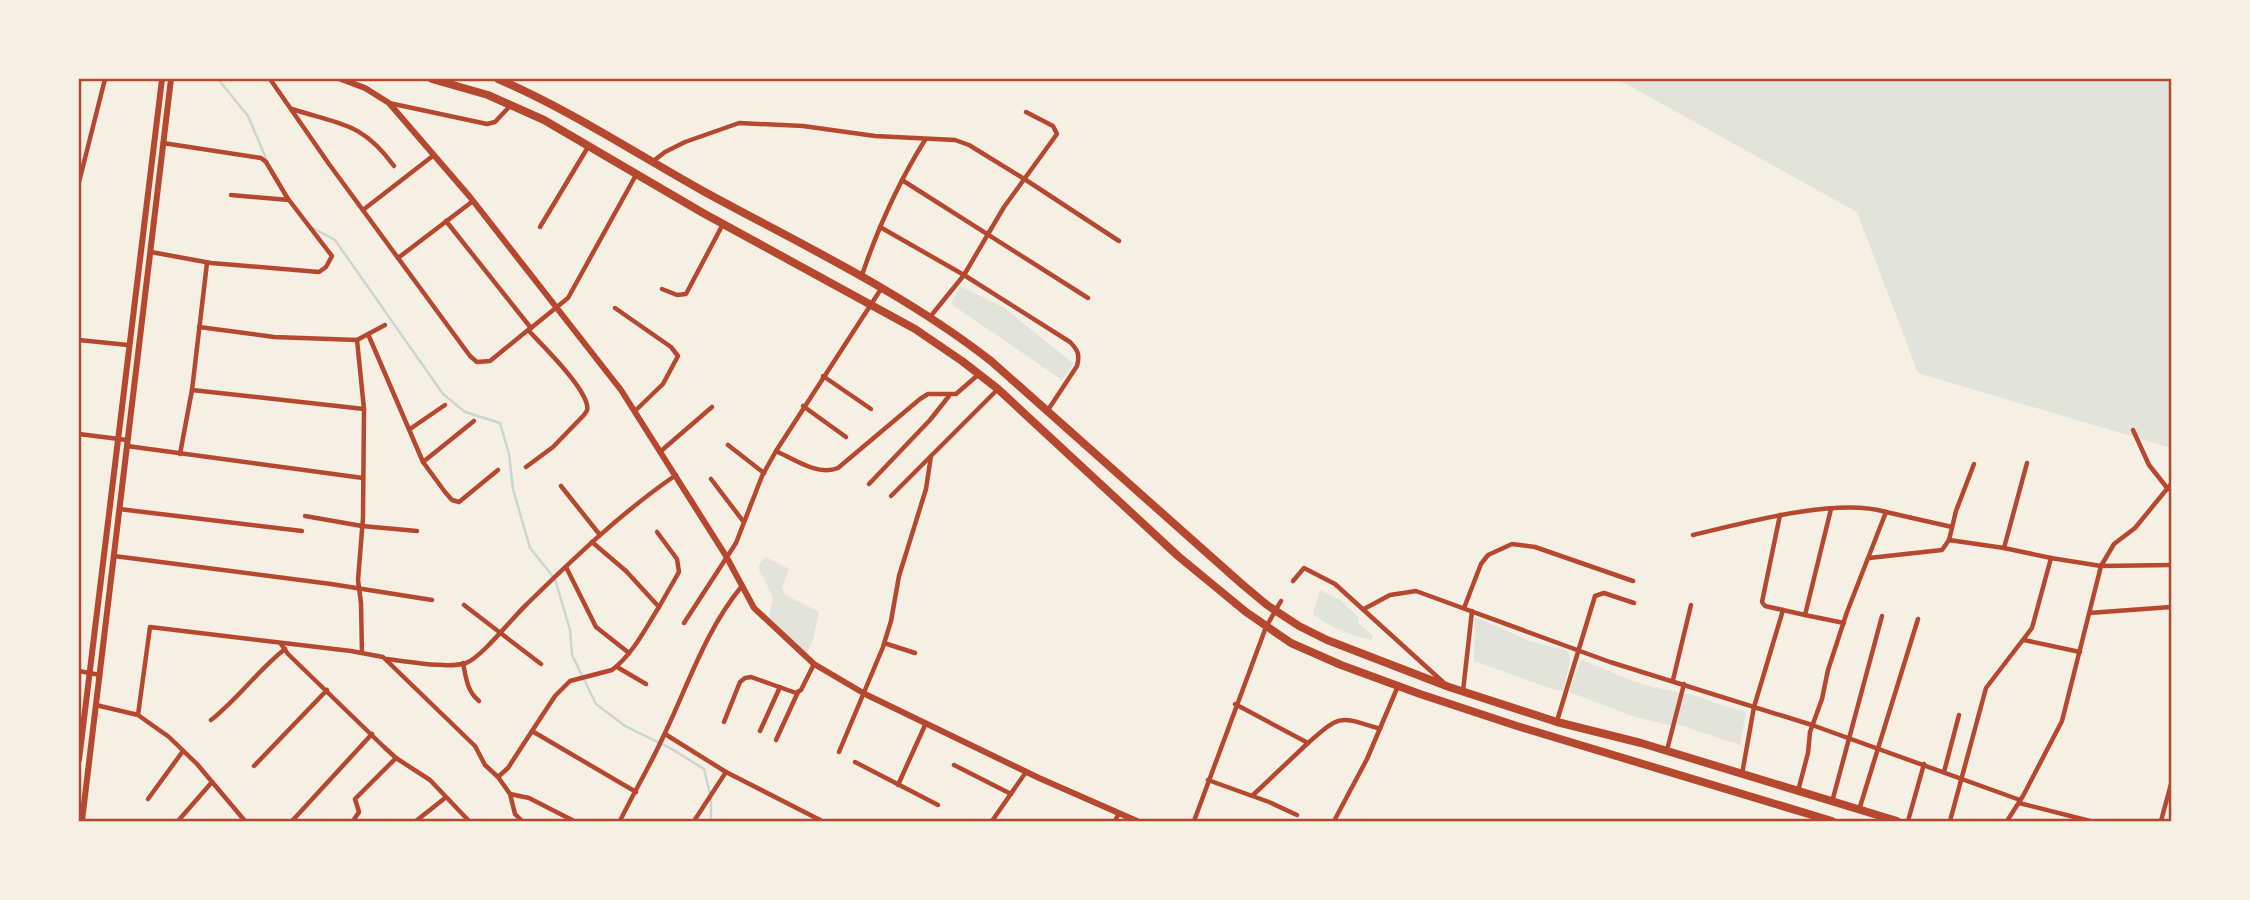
<svg xmlns="http://www.w3.org/2000/svg" width="2250" height="900" font-family="Commissioner,sans-serif">
<rect width="100%" height="100%" fill="#f6efe4"/>
<!-- green -->
<g fill="#e2e4dc">
<path d="M1617,79H2171V448L1918,373L1857,212Z"/>
<path d="M960,286L1003,307L1074,364L1062,380L951,304Z"/>
<path d="M765,557L789,569L782,587L785,595L819,612L813,640L805,656L769,618L773,597L758,567Z"/>
<path d="M1320,590L1340,600L1359,618L1358,623L1373,636L1371,640C1349,635 1331,628 1313,614Z"/>
<path d="M1475,617L1530,641L1568,651L1570,662L1563,691L1555,690L1474,661Z"/>
<path d="M1581,660C1602,667 1621,677 1642,684C1657,689 1673,691 1689,694C1708,699 1727,708 1746,712L1740,745L1677,724L1673,726L1632,716L1569,692Z"/>
</g>
<g fill="none" stroke-linecap="round" stroke-linejoin="round">
<!-- stream -->
<g stroke="#c9d6d2" stroke-width="2.5">
<path d="M218,79L248,116L268,163"/>
<path d="M313,228L335,240L443,394L465,412L500,423L509,454L513,489L530,548L555,579L570,630L572,655L596,704L625,726L670,748L704,769L711,798V821"/>
</g>
<!-- minor -->
<g stroke="#b5482f" stroke-width="4.5">
<path d="M270,79L329,164L470,356L477,362L490,361L528,330C543,346 583,385 587,405C588,410 587,411 584,415L553,447L526,467"/>
<path d="M389,103L487,124L495,122L510,106"/>
<path d="M292,109C341,125 362,122 394,166"/>
<path d="M163,143L261,158L266,162L288,199"/>
<path d="M652,162L665,152L685,142L739,123L803,126L875,136L955,140L969,145L1026,180L1119,241"/>
<path d="M902,180L1088,298"/>
<path d="M79,182L105,79"/>
<path d="M363,210L434,155"/>
<path d="M446,221L531,328L529,329"/>
<path d="M540,227L588,147"/>
<path d="M880,227L964,275L1070,342C1078,350 1080,355 1077,366L1048,410"/>
<path d="M151,252L211,263L319,272L326,267L332,256L289,200L231,195"/>
<path d="M398,258L473,201"/>
<path d="M862,275C878,228 898,183 925,140"/>
<path d="M662,289L677,295L686,294L723,224"/>
<path d="M881,289L776,451C795,460 818,476 838,468L920,399L928,394H956L979,374"/>
<path d="M615,308L671,347L678,356L663,384L635,411"/>
<path d="M930,317L964,275L1004,207L1057,134L1053,126L1026,112"/>
<path d="M199,327L274,337L357,340L364,409L363,518L358,580L361,603L362,653"/>
<path d="M531,328L568,298L636,175"/>
<path d="M368,334L423,462L445,492L452,500L459,502L498,470"/>
<path d="M79,340L128,345"/>
<path d="M357,340L385,325"/>
<path d="M823,376L871,409"/>
<path d="M192,390L364,409"/>
<path d="M803,406L846,437"/>
<path d="M410,429L445,405"/>
<path d="M2133,430L2149,465L2168,489"/>
<path d="M79,434L127,440"/>
<path d="M728,445L764,473"/>
<path d="M127,446L363,478"/>
<path d="M661,451L712,407"/>
<path d="M180,454L192,390L207,263"/>
<path d="M423,462L474,421"/>
<path d="M1974,464L1956,511L1949,540L2004,548L2051,558"/>
<path d="M711,479L743,521"/>
<path d="M869,484L930,420L949,396"/>
<path d="M561,486L600,535"/>
<path d="M891,496L997,390"/>
<path d="M119,509L302,531"/>
<path d="M1780,515L1762,602L1765,606L1805,615L1831,509"/>
<path d="M305,516L362,526L417,531"/>
<path d="M657,532L677,559L679,572L659,607"/>
<path d="M1693,535C1744,523 1836,497 1886,512"/>
<path d="M2004,548L2027,463"/>
<path d="M114,556L331,584L432,600"/>
<path d="M1869,558L1942,550L1949,540"/>
<path d="M566,567L596,627L629,653"/>
<path d="M1293,581L1304,568L1335,584L1443,682"/>
<path d="M464,605L541,664"/>
<path d="M1464,608L1481,564L1488,555L1512,544L1535,547L1633,581"/>
<path d="M1364,609L1390,595L1416,591L1610,662L1812,725L2020,800"/>
<path d="M2089,613L2171,607"/>
<path d="M1805,615L1844,623"/>
<path d="M684,623L736,543L762,476L776,451"/>
<path d="M2024,640L2080,652"/>
<path d="M884,643L915,653"/>
<path d="M281,644L288,654L384,747L396,758L430,780L469,821"/>
<path d="M386,659C407,661 447,669 466,663C481,658 514,616 527,604C574,558 622,512 676,475"/>
<path d="M463,663C466,678 467,691 479,701"/>
<path d="M617,667L646,684"/>
<path d="M79,671L100,675"/>
<path d="M1673,680L1691,605"/>
<path d="M1463,691L1472,611"/>
<path d="M1235,704L1308,743L1253,795"/>
<path d="M96,705L138,715L150,627L351,651L383,657L475,746L485,765L498,777L508,768L532,731L636,792"/>
<path d="M138,715L169,737L197,764L245,821"/>
<path d="M211,720C238,699 258,670 285,649"/>
<path d="M1557,721L1595,596L1604,593L1634,603"/>
<path d="M724,722L740,682L745,678L751,677L796,693L801,690L814,664"/>
<path d="M532,731L555,696L570,681L612,670C633,654 645,629 659,607L626,571L592,542"/>
<path d="M760,731L780,687"/>
<path d="M665,734L726,772"/>
<path d="M776,740L798,692"/>
<path d="M1308,743C1341,714 1339,716 1380,729"/>
<path d="M1667,750L1684,684"/>
<path d="M839,752L883,647L891,621L899,576L926,489L931,456"/>
<path d="M855,762L938,805"/>
<path d="M954,765L1011,794"/>
<path d="M254,766L327,690"/>
<path d="M1944,772L1959,715"/>
<path d="M1742,774L1754,707L1783,610"/>
<path d="M498,777L510,794L515,814L522,821"/>
<path d="M1208,780L1269,802L1297,815"/>
<path d="M898,785L926,723"/>
<path d="M1798,791L1808,753L1810,732L1822,699L1828,670L1847,612L1886,512L1952,527"/>
<path d="M510,794L529,798L574,821"/>
<path d="M148,799L183,751"/>
<path d="M1832,802L1882,616"/>
<path d="M2019,803L2090,821"/>
<path d="M1859,810L1918,619"/>
<path d="M178,821L212,782"/>
<path d="M292,821L372,734"/>
<path d="M353,821L359,812L355,799L396,758"/>
<path d="M416,821L445,798"/>
<path d="M620,821C634,792 651,764 664,735C688,685 706,629 742,586"/>
<path d="M694,821L726,772L822,821"/>
<path d="M992,821L1026,772"/>
<path d="M1115,821L1119,813"/>
<path d="M1194,821L1266,627L1281,601"/>
<path d="M1334,821L1367,759L1398,686"/>
<path d="M1908,821L1924,764"/>
<path d="M1950,821L1986,688L2032,628L2051,558L2101,566L2114,544L2135,528L2171,484"/>
<path d="M2007,821L2023,796L2062,721L2101,566L2171,565"/>
<path d="M2161,821L2171,784"/>
</g>
<!-- tertiary -->
<g stroke="#b5482f" stroke-width="6">
<path d="M341,79L365,88L389,103L470,197L621,390L726,556L754,608L814,664L865,694L1039,778L1137,821"/>
<path d="M79,760L162,79"/>
<path d="M82,821L171,79"/>
</g>
<!-- trunk -->
<g stroke="#b5482f" stroke-width="8">
<path d="M432,79L488,95L544,120L703,213L915,329L962,361L998,389L1178,556L1246,612L1291,643L1341,665L1420,694L1517,726L1832,821"/>
<path d="M498,79C570,110 635,153 703,191C800,244 903,292 991,361L1243,585L1267,605L1299,626L1327,640L1449,687L1557,722L1641,743L1897,821"/>
</g>
</g>
<!-- border -->
<rect width="2250" height="900" fill="none" stroke="#f6efe4" stroke-width="161"/>
<rect x="80" y="80" width="2090" height="740" fill="none" stroke="#b5482f" stroke-width="2.5"/>
</svg>
